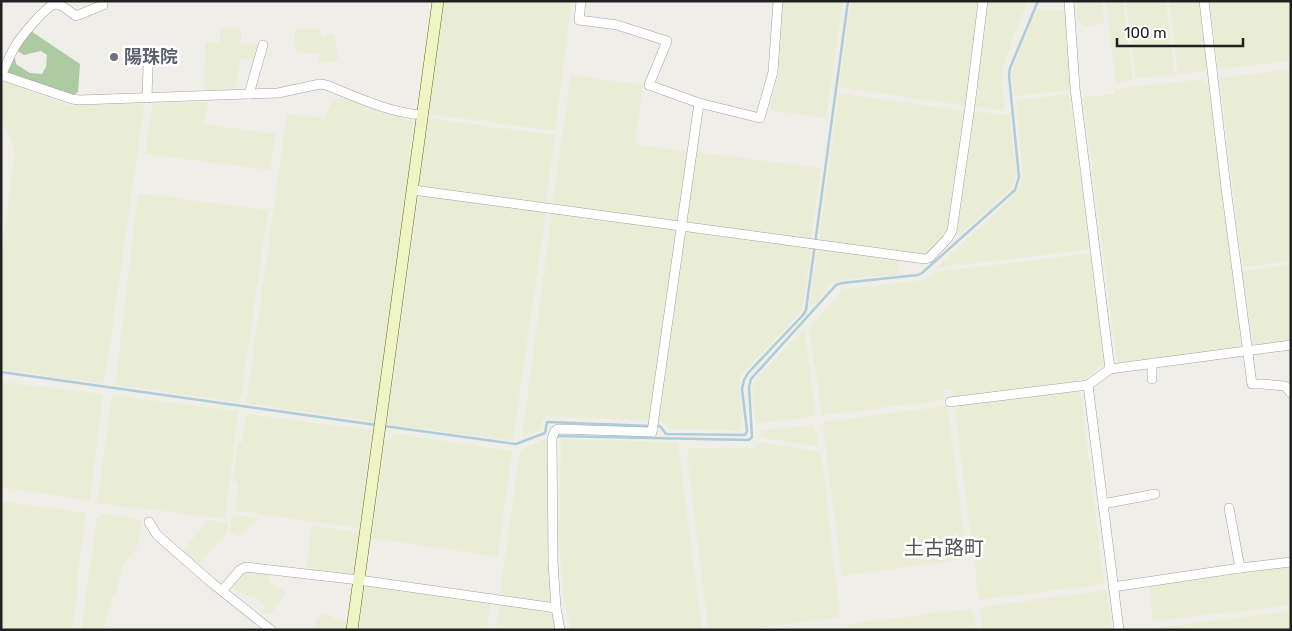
<svg xmlns="http://www.w3.org/2000/svg" width="1292" height="631" font-family="Rubik,'Noto Sans JP',sans-serif">
<rect width="100%" height="100%" fill="#f0eee9"/>
<!-- farmland -->
<g fill="#eaedd6">
<path d="M443,1H572L555,131L428,114Z"/>
<path d="M783,1H843L826,118L769,110L779,74Z"/>
<path d="M851,1H980L967,106L839,87Z"/>
<path d="M986,1H1028L1013,38L1003,66L1001,78L1005,111L973,106Z"/>
<path d="M1077,1H1102L1104,24L1085,26L1077,21Z"/>
<path d="M1106,1H1123L1133,80L1116,83Z"/>
<path d="M1126,1H1166L1175,75L1136,78Z"/>
<path d="M1169,1H1199L1204,41L1199,43V46H1205L1208,71L1178,74Z"/>
<path d="M1210,1H1291V61L1218,69Z"/>
<path d="M1037,9L1066,11L1070,90L1015,96L1012,77L1014,65Z"/>
<path d="M241,28V43L259,44L255,60L241,58L235,88L204,90L205,42H220V29Z"/>
<path d="M295,29H321L322,36L334,34L338,57L336,61L320,63L318,54L296,52L295,43Z"/>
<path d="M1291,69V261L1246,267L1242,263L1220,82L1221,78Z"/>
<path d="M571,75L643,85L635,144L688,152L679,223L552,206Z"/>
<path d="M1203,79L1209,87L1241,344L1237,348L1117,363L1083,97L1115,94V89Z"/>
<path d="M1,80L70,106L138,103L143,105L144,108L104,384L1,369V259L15,150L1,118Z"/>
<path d="M839,93L965,111L948,230L944,238L925,257L819,242Z"/>
<path d="M1069,94L1091,249L936,268L1008,201L1019,188L1023,174L1016,100Z"/>
<path d="M347,98L376,111L414,121L410,148L413,149L374,422L246,403L287,114L324,118L332,101L336,99Z"/>
<path d="M200,102L207,103L204,124L275,134L270,170L145,154L152,104Z"/>
<path d="M973,111L1009,115L1017,173L1010,190L959,235L955,232Z"/>
<path d="M427,118L555,135L546,204L425,188L418,184Z"/>
<path d="M696,152L821,168L811,239L686,222Z"/>
<path d="M419,193L546,211L513,441L387,424Z"/>
<path d="M143,194L268,210L241,397L238,402L115,385L138,195Z"/>
<path d="M552,212L678,229L650,417L648,421L546,416L543,419L540,430L522,437Z"/>
<path d="M686,230L812,247L802,311L739,377L742,425L739,431L670,429L659,420Z"/>
<path d="M818,248L902,259L897,275L840,280L831,283L812,308H809Z"/>
<path d="M1092,253L1106,362L1084,379L1069,383L952,398L951,390H943L944,400L822,415L809,328L838,295L842,289L922,280L934,272Z"/>
<path d="M1291,264V341L1256,346L1253,344L1242,271Z"/>
<path d="M804,328L815,410L814,416L756,424L752,389L755,380Z"/>
<path d="M1,382L103,394L90,501L1,487Z"/>
<path d="M1080,391L1104,584L979,600L955,411L960,404Z"/>
<path d="M112,395L238,411L225,519L97,503Z"/>
<path d="M945,406L948,409L967,559L842,576L823,426L824,422Z"/>
<path d="M246,414L372,430L359,528L235,511L238,482L233,481L238,442H242Z"/>
<path d="M814,424L819,446L759,438L762,431Z"/>
<path d="M392,433L512,451L498,557L372,538L385,439L391,440Z"/>
<path d="M548,437V523L550,583L552,604L504,597L500,592L520,451Z"/>
<path d="M561,439L678,442L702,630H571L563,595L559,538Z"/>
<path d="M759,442L821,452L840,617L744,630H708L687,455L688,451L689,448H755Z"/>
<path d="M1,501L86,513L76,588H78L72,630H1Z"/>
<path d="M104,513L138,519L143,522L137,547L123,566L115,595H113L103,630H81L97,518Z"/>
<path d="M232,515L259,518L239,538L230,532Z"/>
<path d="M208,520L228,523L226,534L198,565L182,552Z"/>
<path d="M311,526L360,532L353,576L306,571Z"/>
<path d="M1291,566V605L1153,621L1149,586Z"/>
<path d="M246,570L267,573L271,583L286,592L270,615L263,611L265,605L252,595L250,598L230,586Z"/>
<path d="M363,586L491,604L487,630H358Z"/>
<path d="M1106,590L1112,630H982L980,612L982,607Z"/>
<path d="M504,605L553,612L557,630H496L499,609Z"/>
<path d="M970,609L974,613L976,630H848V624Z"/>
<path d="M1291,611V630H1142Z"/>
<path d="M322,613L337,619L348,622L347,630H311Z"/>
</g>
<!-- forest -->
<path fill="#accba2" d="M31,31L80,64L78,92L71,96L6,73L14,56L15,58L16,64L30,73L42,74L46,67L47,55L41,51L24,55L16,50Z"/>
<g fill="none" stroke-linecap="round" stroke-linejoin="round">
<!-- stream -->
<g stroke="#aecdd9" stroke-width="2.5">
<path d="M1,372L376,425"/>
<path d="M384,426L516,444L545,433L547,422L650,426"/>
<path d="M656,426H660L666,434L745,435L747,431L742,389L744,380L748,373L803,315L806,310L848,1"/>
<path d="M555,436L749,440L752,437L749,387L751,379L836,285L842,283L918,275L922,273L1015,190L1019,177L1009,75L1010,68L1038,1"/>
</g>
<defs>
<g id="street">
<path d="M581,1L579,20L617,25L667,41L649,85L699,103L760,118L773,72L778,1"/>
<path d="M1069,1L1075,88L1110,369"/>
<path d="M1204,1L1226,188L1252,384H1262L1285,386L1291,393"/>
<path d="M1,75L72,99L79,100L278,93L320,84L326,85C357,97 389,113 423,115"/>
<path d="M1,75C5,67 9,58 13,50C18,40 46,5 56,4C62,4 71,13 76,16L103,5V1"/>
<path d="M249,94L263,45"/>
<path d="M147,98L148,67"/>
<path d="M413,190L925,259L929,258L947,239L952,231L970,106L983,1"/>
<path d="M1152,363V379"/>
<path d="M1088,385L1119,630"/>
<path d="M950,402L1088,385L1110,369L1291,345"/>
<path d="M1103,504L1155,494"/>
<path d="M1229,508L1240,568"/>
<path d="M149,522L157,535L212,583L271,630"/>
<path d="M1113,587L1240,568L1291,562"/>
<path d="M222,591L240,570L246,567L359,580L556,608"/>
<path d="M560,630L556,608L553,562L552,438L555,431L558,429L652,432L699,103"/>
</g>
<path id="secondary" d="M352,630L438,1"/>
</defs>
<!-- street casing -->
<use href="#street" stroke="#a2a2a2" stroke-width="10"/>
<!-- secondary casing -->
<use href="#secondary" stroke="#616f11" stroke-width="12"/>
<!-- street -->
<use href="#street" stroke="#fff" stroke-width="9"/>
<!-- secondary -->
<use href="#secondary" stroke="#eff4c4" stroke-width="11"/>
</g>
<!-- markers -->
<circle fill="#6b7280" stroke="#fff" stroke-width="2" cx="114" cy="57" r="5"/>
<g text-anchor="middle" stroke-width="5" stroke-linejoin="round" paint-order="stroke">
<!-- worship labels -->
<g font-size="18" font-weight="bold" fill="#5b616d" stroke="#fff" text-anchor="start">
<text x="124" y="63">陽珠院</text>
</g>
<!-- quarter labels -->
<g font-size="20" fill="#545454" stroke="#fff">
<text x="944" y="555">土古路町</text>
</g>
</g>
<!-- border -->
<rect width="1292" height="631" fill="none" stroke="#212121" stroke-width="5"/>
<!-- scale -->
<path d="M1117 38v8h126v-8" fill="none" stroke="#212121" stroke-width="2.5"/>
<text x="1124" y="38" font-size="15" fill="#212121" stroke="#ffffff" stroke-width="4" paint-order="stroke">100 m</text>
</svg>
